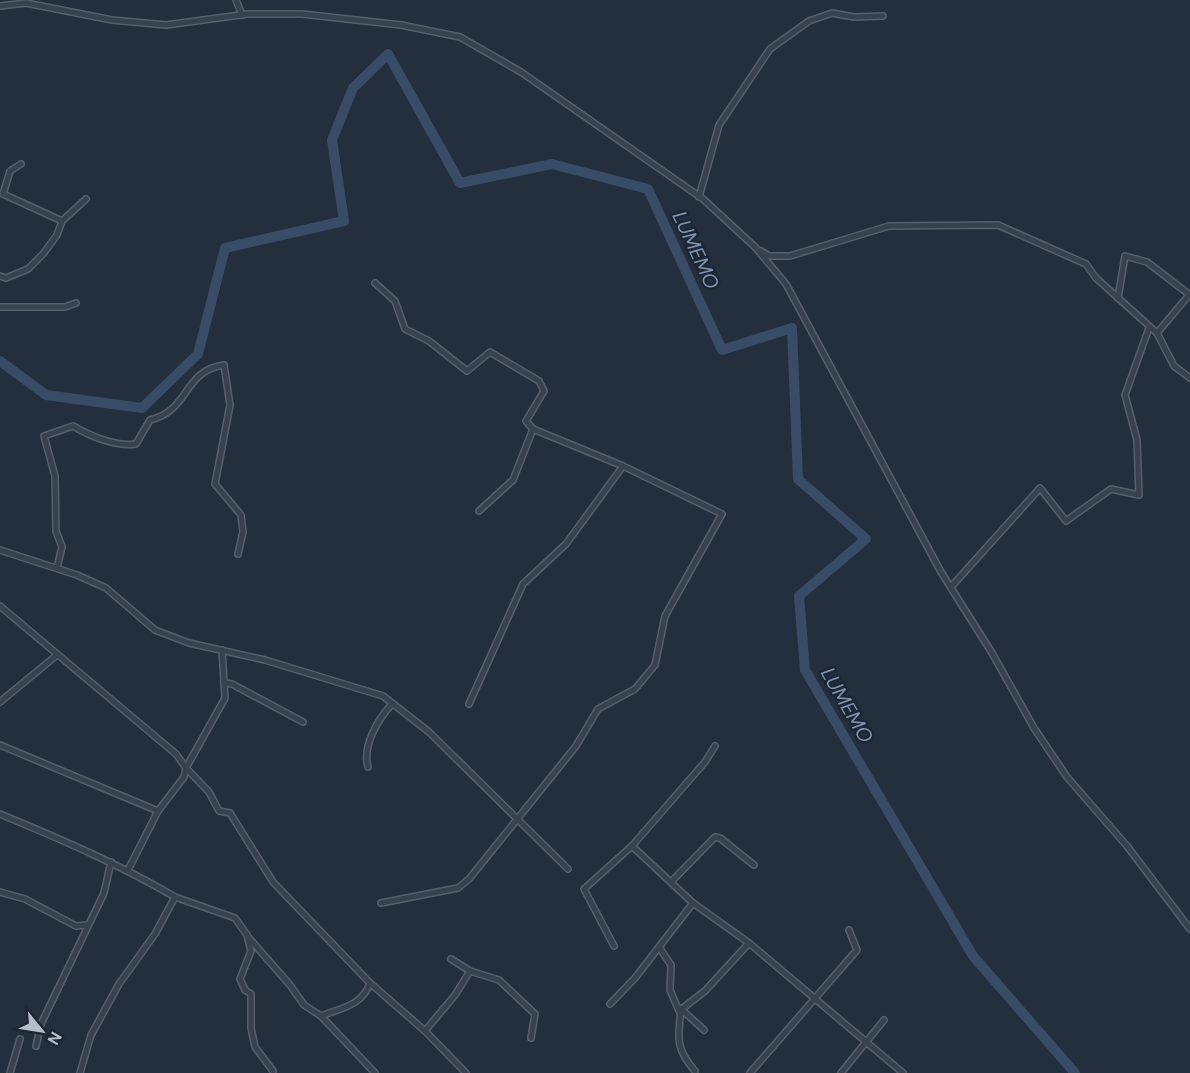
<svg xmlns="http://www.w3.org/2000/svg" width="1190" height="1073" font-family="'DM Sans',sans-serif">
<rect width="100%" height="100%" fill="#242f3e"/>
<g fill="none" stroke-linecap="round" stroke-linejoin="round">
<!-- river -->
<path stroke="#394c67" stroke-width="10" d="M0,361L46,395L142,408L198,354L225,248L344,221L332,140L353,88L388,54L460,183L552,164L648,189L722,350L792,328L798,479L866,539L799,596L805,670L973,956L1075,1073"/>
<defs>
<g id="street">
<path d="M236,0L242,15"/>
<path d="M0,6L26,3L112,20L166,25L248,14H302L401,25L460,37L521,72L703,199L755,247L786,284L941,572L992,653L1034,728L1067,777L1127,846L1190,929"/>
<path d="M21,164L10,171L3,194L62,221"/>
<path d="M699,197L719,125L770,49L809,21L832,13L854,17L883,16"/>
<path d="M761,251L769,256H790L889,226L998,225L1086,264L1096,278L1157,333L1174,366L1190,378"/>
<path d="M0,276L6,278L28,269L43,254L57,235L62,221L86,199"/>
<path d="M375,283L395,301L405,329L429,341L467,371L490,352L539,381L544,391L526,421L533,429"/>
<path d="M1118,298L1125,256L1147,262L1190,295"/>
<path d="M0,307H65L76,303"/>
<path d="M1157,333L1189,295"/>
<path d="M0,550L77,575L106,588L155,630L189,643L265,660L383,696L429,732L568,869"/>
<path d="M57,568L62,547L56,531L55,476L44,436L73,426C90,436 116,447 136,444L150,420C191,410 182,371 224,365L230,405L215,484L241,515L243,532L238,554"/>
<path d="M951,587L1040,488L1066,521L1111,489L1139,495L1137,440L1125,395L1149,328"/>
<path d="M0,606L176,754L186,768L184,777L158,811L128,870"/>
<path d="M222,650L225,698L186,768L209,792L219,811L230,813L273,882L370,983L425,1031L466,1073"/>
<path d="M224,683L232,684L303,722"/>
<path d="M0,702L57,655"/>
<path d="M469,704L523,584L566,544L623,466"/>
<path d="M0,745L158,811"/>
<path d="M368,767C362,746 378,719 392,704"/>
<path d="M0,814C60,839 119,864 175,897L155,934L119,984L91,1035L80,1073"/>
<path d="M632,846L693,903L749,943L903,1073"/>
<path d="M671,882L715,837L720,838L754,865"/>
<path d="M0,892L25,899L76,926L87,925"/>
<path d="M175,897L235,918L247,935L251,951L240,979L245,990L251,994V1028L255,1047L273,1071"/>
<path d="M381,903L458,888L469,879L576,746L598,709L635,689L655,665L665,616L722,514L623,466L533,429L513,480L479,511"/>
<path d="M248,937L290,985L304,1005L321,1016L375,1073"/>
<path d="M614,946L584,889L632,846L705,762L715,746"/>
<path d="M659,947L671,965L670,990L679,1011L705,991L749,943"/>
<path d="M451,959L470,971L499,980L535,1014L531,1038"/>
<path d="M610,1004L635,978L693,903"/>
<path d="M681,1009C678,1038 675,1048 695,1071"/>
<path d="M681,1009L704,1030"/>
<path d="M321,1016C341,1008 362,1006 370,983"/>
<path d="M425,1031L455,995L470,971"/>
<path d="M36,1046L41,1024L104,893L111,862"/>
<path d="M10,1073L20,1039"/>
<path d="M750,1073L857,950L849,930"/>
<path d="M841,1073L884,1020"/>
</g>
</defs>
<!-- street casing -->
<use href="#street" stroke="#565f6c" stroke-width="8"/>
<!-- street -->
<use href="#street" stroke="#38414e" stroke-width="5"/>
</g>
<g text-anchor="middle" stroke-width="5" stroke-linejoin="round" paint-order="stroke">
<!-- water labels -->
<g font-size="20" font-style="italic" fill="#7c92b1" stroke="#1d2633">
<text transform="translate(696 250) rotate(65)" y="7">LUMEMO</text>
<text transform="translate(847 705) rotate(60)" y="7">LUMEMO</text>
</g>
</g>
<!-- north arrow -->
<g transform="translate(42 1031) rotate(120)" stroke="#1d2633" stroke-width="4.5" paint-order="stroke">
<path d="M0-4.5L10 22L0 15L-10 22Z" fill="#b4bcc9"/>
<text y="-9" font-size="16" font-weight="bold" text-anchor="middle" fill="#b4bcc9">N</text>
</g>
</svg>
